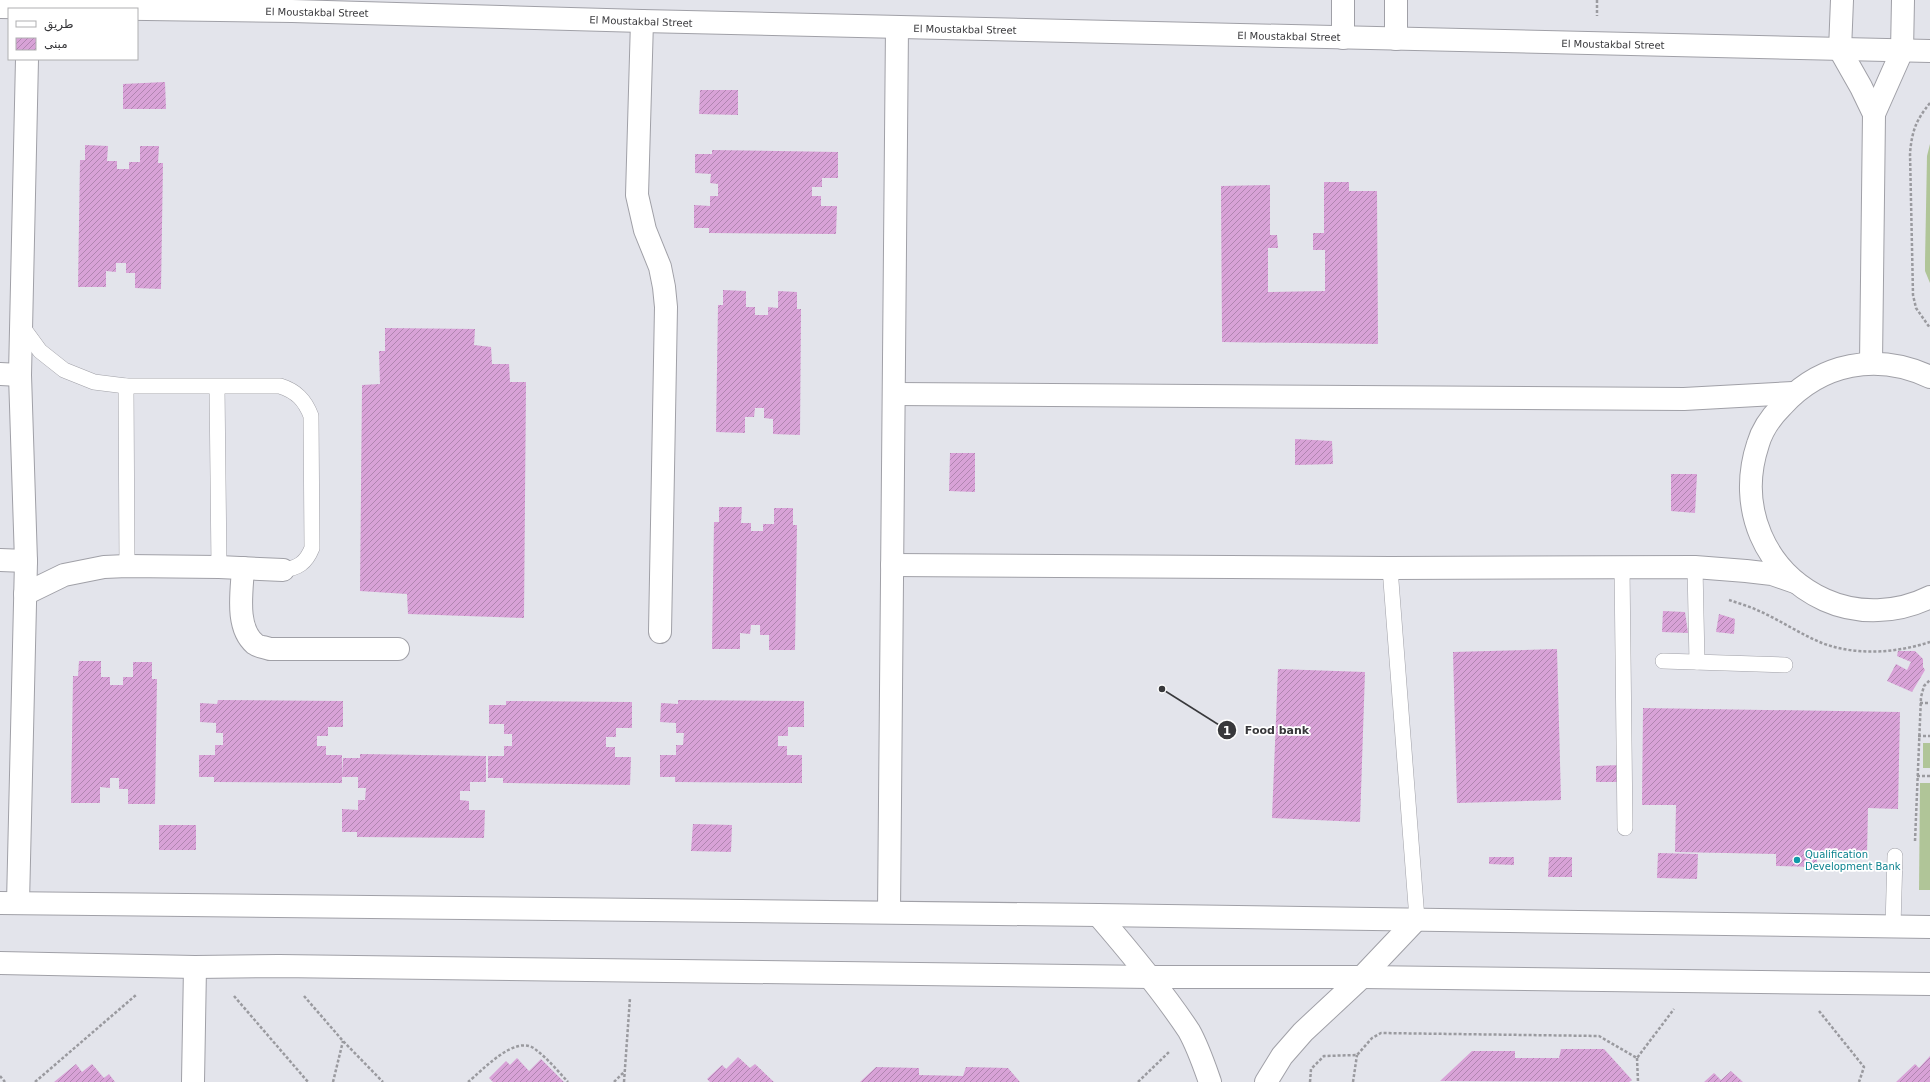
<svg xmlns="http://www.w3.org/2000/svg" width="1930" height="1082" font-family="'DejaVu Sans',Vazirmatn,sans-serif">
<defs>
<pattern id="building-hatch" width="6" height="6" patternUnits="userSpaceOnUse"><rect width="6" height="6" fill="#d8a2d7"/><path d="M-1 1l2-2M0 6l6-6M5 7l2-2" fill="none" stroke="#b085b0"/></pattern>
</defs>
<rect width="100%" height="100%" fill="#e3e4eb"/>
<!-- green -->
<g fill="#b0c598">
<path d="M1930,144V283L1925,271V262L1927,156Z"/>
<rect x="1923" y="743" width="7" height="25"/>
<path d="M1920,783H1930V890H1919Z"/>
</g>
<!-- building -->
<g fill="url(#building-hatch)">
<path d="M165,82L166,109H123V84Z"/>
<path d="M700,90H738V115L699,114Z"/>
<path d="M85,145L108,146L107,161H117V169H129V162H140V146H159L158,163H163L161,289L135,288V273H126V263H116V272L106,271V287H78L80,160H85Z"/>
<path d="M712,150L838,152V178H822V187H812V196H821V206H837L836,234L709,233V228H694V205L710,206V196H718V184L710,183L711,174L695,173V154H712Z"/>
<path d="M1324,182H1349V191H1377L1378,344L1222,342L1221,186L1270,185V235H1277L1278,248H1268V292L1325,291V250H1313V233H1324Z"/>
<path d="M723,290L746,291V307H755V315H768V307L778,308V291L797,292V309H801L800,435L773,434V419L764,418V408H755L754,417H745V433L716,432L718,305H723Z"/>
<path d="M385,328L475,329L474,345L491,347L492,364H509L510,382H526L524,618L408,614L407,594L360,591L362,385L380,384L379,351H385Z"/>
<path d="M1295,439L1332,441L1333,464L1295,465Z"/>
<path d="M950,453H975V492L949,491Z"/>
<path d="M1671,474H1697L1695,513L1671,511Z"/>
<path d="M719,507H742L741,523H751V531H763V524H774V508H793V525H797L795,650H769V635H760V625H751L750,634L740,633V649H712L714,522H719Z"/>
<path d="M1663,611L1685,612L1688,633L1662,632Z"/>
<path d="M1719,614L1735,619L1734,634L1716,632Z"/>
<path d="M1557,649L1561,800L1457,803L1453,652Z"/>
<path d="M1898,651H1915L1923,659V667L1925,670L1912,692L1887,681L1896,664L1907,670L1911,662L1897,656Z"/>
<path d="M79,661H101V677H110V685H123V677H133V662H152V679H157L155,804H128V789H119V778H110V788L100,787V803H71L73,676H78Z"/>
<path d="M1278,669L1365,672L1360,822L1272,818Z"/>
<path d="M218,700L343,701V727H328V736H317V746H326V755H342V783L214,782V777H199V755H215V745H223V733H216V723L200,722V703L217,704Z"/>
<path d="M678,700L804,701V727H788V736H778V746H787V755H802V783L675,782V777H660V755H676V745H683L684,733H676V723L660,722L661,703L678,704Z"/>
<path d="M506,701L632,702V728H616V737H606V747H615V757H631L630,785L503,783V778H488V756H504V746H512V734H504V724H489V705H506Z"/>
<path d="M1643,708L1900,712L1898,809L1868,808L1867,855L1817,854V867L1776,866V854L1675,852L1676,805H1642Z"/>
<path d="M360,754L486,756V782H470V791H460V800L469,801V810H485L484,838L357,837V832H342V809L358,810V800H365L366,788H358V777H342L343,758H360Z"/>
<path d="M1619,765V782H1596V766Z"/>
<path d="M693,824L732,825L731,852L691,851Z"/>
<rect x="159" y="825" width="37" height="25"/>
<path d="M1658,853L1698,854L1697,879L1657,878Z"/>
<path d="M1489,857H1514V865L1489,864Z"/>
<path d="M1549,857H1572V877H1548Z"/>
<path d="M1561,1049H1604L1632,1080L1629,1082L1440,1081L1472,1051H1515V1058H1559Z"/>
<path d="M1930,1056V1082H1896L1915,1064L1919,1068Z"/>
<path d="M738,1057L750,1068L755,1064L774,1082H710L707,1079L722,1065L726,1069Z"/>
<path d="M517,1058L529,1071L541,1059L564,1082H493L489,1078L506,1061L510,1065Z"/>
<path d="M76,1064L82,1072L92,1064L104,1078L109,1074L115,1082H54Z"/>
<path d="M876,1067L919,1068V1075L963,1076L966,1067L1008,1068L1020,1082H860Z"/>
<path d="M1731,1071L1743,1082H1704L1714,1073L1721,1080Z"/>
</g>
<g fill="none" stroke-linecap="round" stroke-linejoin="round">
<defs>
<g id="lane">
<path d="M21,325L40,351L64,370L94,382L126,386H280C296,391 305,400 311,416L312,548C306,563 298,568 283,570"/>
<path d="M126,386L127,566"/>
<path d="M217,387L219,567"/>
<path d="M1622,567L1625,828"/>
<path d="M1695,567L1697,662"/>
<path d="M1390,568L1417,919"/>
<path d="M1663,661L1785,665"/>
<path d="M1893,926L1895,856"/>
</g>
<g id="street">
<path d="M1396,0V39"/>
<path d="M1842,0L1840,50L1861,87L1874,114"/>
<path d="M642,21L637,195L645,230L660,267L664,287L666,307L660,632"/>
<path d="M1343,38V0"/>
<path d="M1871,363L1874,114L1902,51L1903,0"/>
<path d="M0,374L20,375"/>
<path d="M1930,377C1877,352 1821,363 1782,406C1772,416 1762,430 1758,444C1737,507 1764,572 1825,600C1858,615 1898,613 1930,597"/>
<path d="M894,394L1684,399L1793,393"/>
<path d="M0,560L26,561"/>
<path d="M892,565L1390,568L1695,567L1746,571L1772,574L1795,582"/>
<path d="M243,568C242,591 235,627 255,644C259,647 265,647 270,649H398"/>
<path d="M25,594L64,575L104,567L127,566L219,567L283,570"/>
<path d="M18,903L26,561L20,375L27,59"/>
<path d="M889,912L897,27"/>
<path d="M1098,915C1130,952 1162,990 1189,1031C1198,1047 1204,1065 1210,1082"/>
<path d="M193,1082L195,967"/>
<path d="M1266,1082L1282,1056L1303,1032L1362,977L1417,919"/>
</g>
<g id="secondary">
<path d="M0,7L292,11L642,21L1930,51"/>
<path d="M0,903L1098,915L1930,927"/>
<path d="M0,963L195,967L279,966L1150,977H1362L1930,984"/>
</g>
</defs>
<!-- lane casing -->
<use href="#lane" stroke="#a0a0a7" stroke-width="16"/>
<!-- street casing -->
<use href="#street" stroke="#a0a0a7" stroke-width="24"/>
<!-- secondary casing -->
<use href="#secondary" stroke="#a0a0a7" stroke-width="24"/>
<!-- path -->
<g stroke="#9a9a9f" stroke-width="2.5" stroke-dasharray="3 2" stroke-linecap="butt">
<path d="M1597,0V16"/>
<path d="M1930,103C1916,120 1912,131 1910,153L1913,295L1916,308L1930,328"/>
<path d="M1729,600C1738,603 1748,606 1757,610C1780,620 1800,634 1822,643C1856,656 1896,653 1930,642"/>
<path d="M1920,703H1930"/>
<path d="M1918,736H1930"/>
<path d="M1917,776H1930"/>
<path d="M1915,841L1921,697L1924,686L1930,680"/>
<path d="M234,996L308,1082"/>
<path d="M304,996L343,1041L383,1082"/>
<path d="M1819,1011L1864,1067L1859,1082"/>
<path d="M1637,1058L1638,1082"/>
<path d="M0,1076L5,1082"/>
<path d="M35,1082L136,995"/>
<path d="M333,1082L343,1041"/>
<path d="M468,1082C483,1070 515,1034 535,1049C547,1058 558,1071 568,1082"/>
<path d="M614,1082L624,1072"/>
<path d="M624,1082L630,998"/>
<path d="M1138,1082L1169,1052"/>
<path d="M1310,1082L1311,1069L1324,1056L1357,1055L1372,1038L1381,1033L1599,1036L1637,1058L1674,1009"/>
<path d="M1353,1082L1357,1055"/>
</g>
<!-- lane -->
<use href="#lane" stroke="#fff" stroke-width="15"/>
<!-- street -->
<use href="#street" stroke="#fff" stroke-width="22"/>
<!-- secondary -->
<use href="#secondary" stroke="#fff" stroke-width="22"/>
</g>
<!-- markers -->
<circle fill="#0f9aa8" stroke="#fff" stroke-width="1.5" cx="1797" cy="860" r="4"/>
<g text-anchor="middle" stroke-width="3.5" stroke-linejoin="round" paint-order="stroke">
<!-- street labels -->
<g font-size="10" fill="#38383b" stroke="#fff">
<text transform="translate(317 12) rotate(1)" y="4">El Moustakbal Street</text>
<text transform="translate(641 21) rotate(2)" y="4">El Moustakbal Street</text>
<text transform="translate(965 29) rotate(1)" y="4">El Moustakbal Street</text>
<text transform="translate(1289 36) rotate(1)" y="4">El Moustakbal Street</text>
<text transform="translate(1613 44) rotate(1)" y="4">El Moustakbal Street</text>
</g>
<!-- culture labels -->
<g font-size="10" fill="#0d838f" stroke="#fff" text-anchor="start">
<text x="1805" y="858">Qualification<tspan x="1805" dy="12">Development Bank</tspan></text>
</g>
</g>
<!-- callouts -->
<path fill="none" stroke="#38383b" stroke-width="1.5" d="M1162 689L1227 730"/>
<g fill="#38383b" stroke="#fff" stroke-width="1.5">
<circle cx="1162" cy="689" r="4"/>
<circle cx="1227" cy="730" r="10"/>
</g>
<g font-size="12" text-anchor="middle" font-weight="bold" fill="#fff">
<text x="1227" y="735">1</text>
</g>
<g font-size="11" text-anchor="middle" font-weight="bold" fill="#38383b" stroke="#fff" stroke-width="3.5" stroke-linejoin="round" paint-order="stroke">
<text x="1277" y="734">Food bank</text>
</g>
<!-- legend -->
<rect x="8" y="8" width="130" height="52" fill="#ffffff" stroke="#afafb1"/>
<rect x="16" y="21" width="20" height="6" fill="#ffffff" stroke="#afafb1"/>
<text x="44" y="28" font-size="12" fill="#38383b">طريق</text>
<rect x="16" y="38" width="20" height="12" fill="url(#building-hatch)" stroke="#afafb1"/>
<text x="44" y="48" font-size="12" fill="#38383b">مبنى</text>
</svg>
